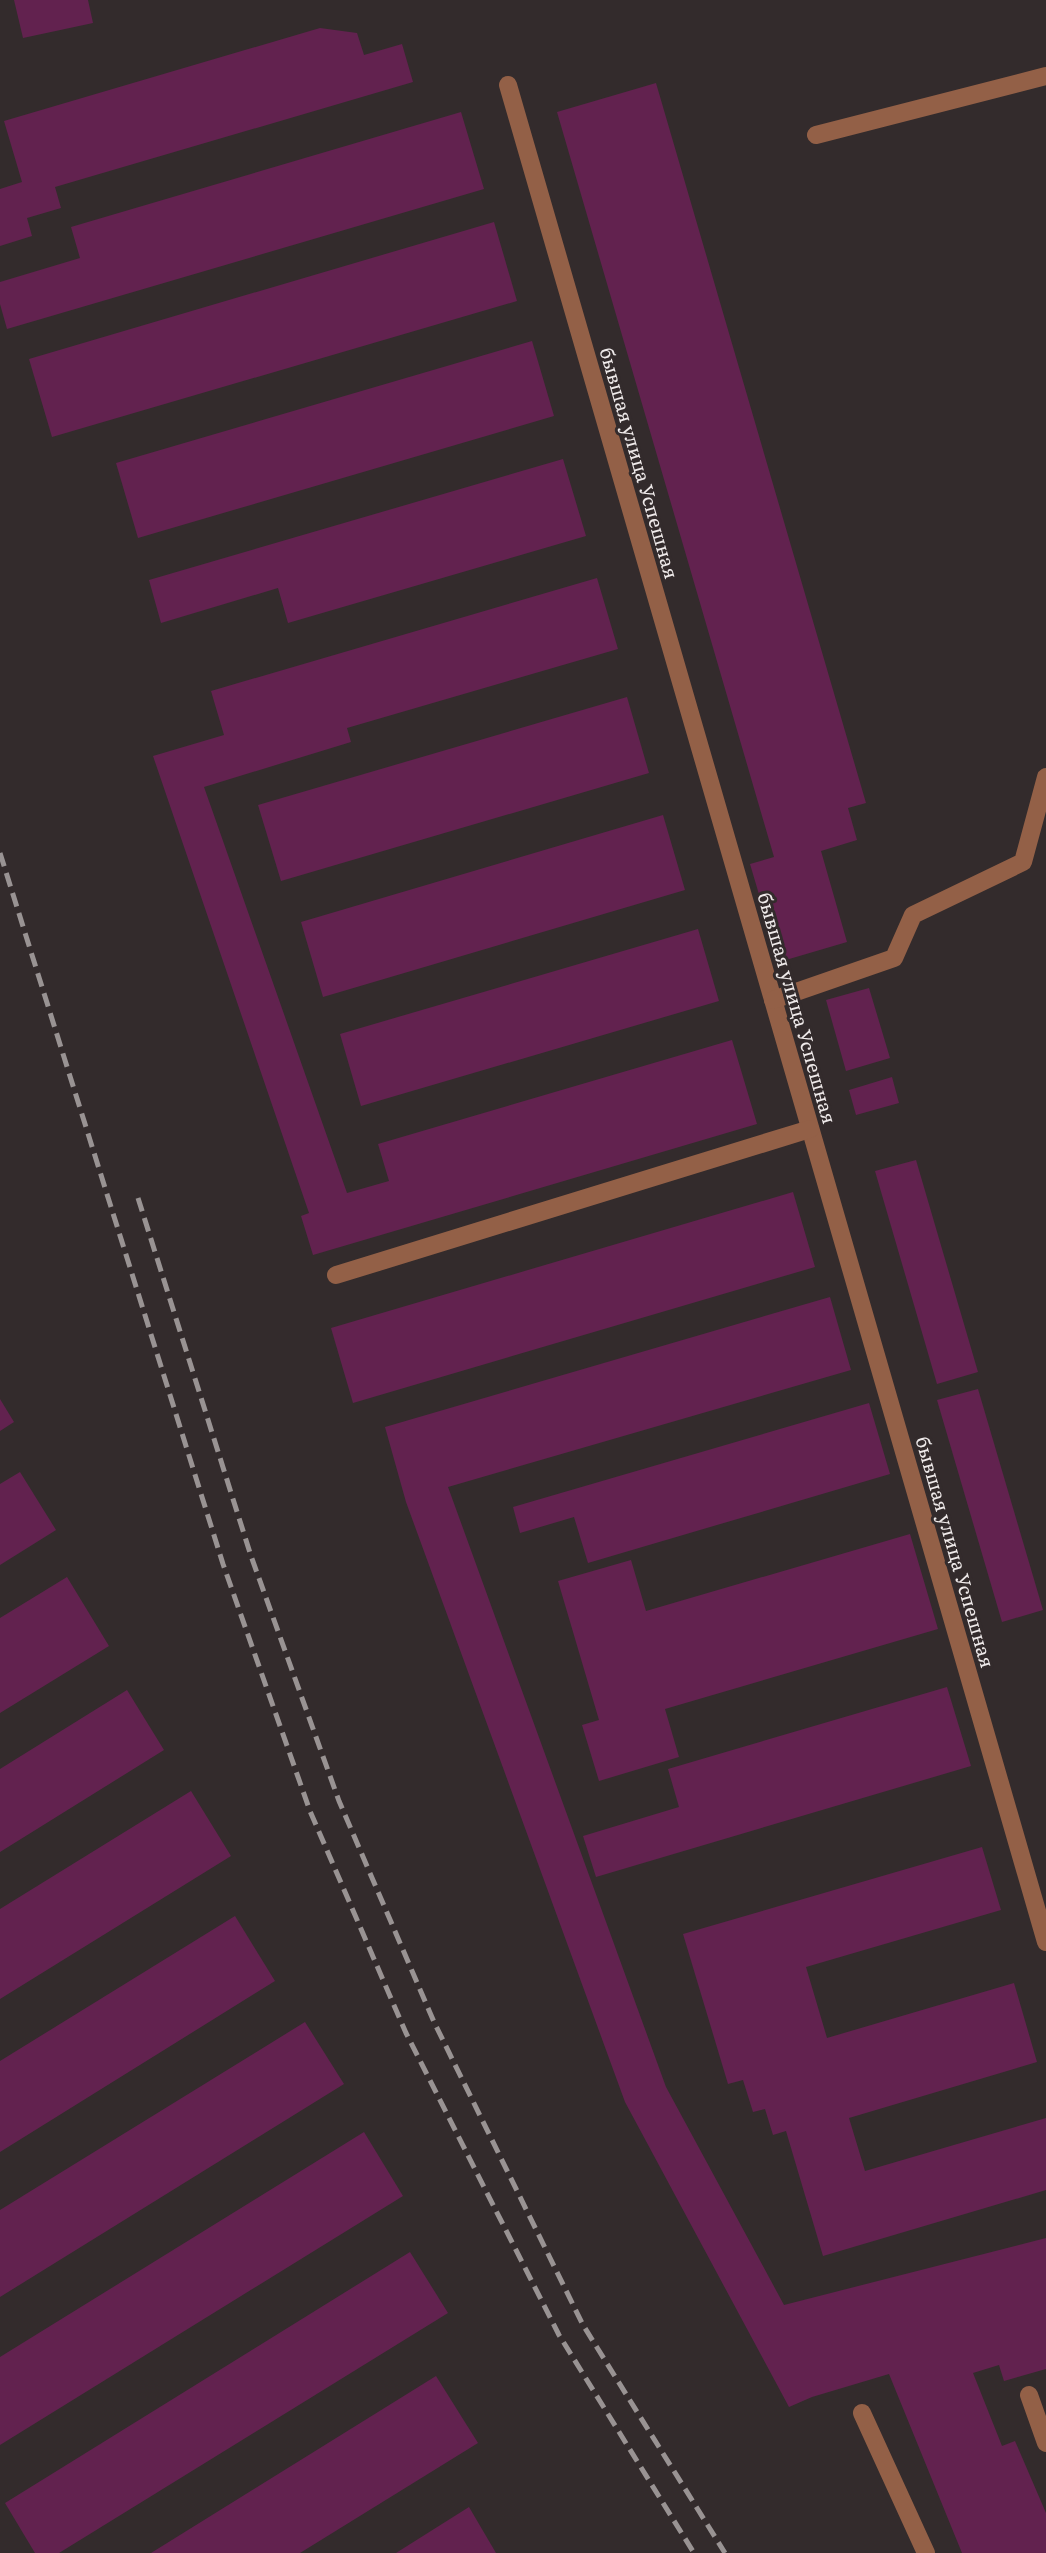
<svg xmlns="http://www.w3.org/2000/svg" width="1046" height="2553" font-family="Literata,serif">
<rect width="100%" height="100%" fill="#332b2c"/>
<!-- building -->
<g fill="#62224f">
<path d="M14,0H88L93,23L23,38Z"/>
<path d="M320,28L357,33L364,55L402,44L413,82L55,187L61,208L27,218L32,236L0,246V189L22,182L4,121Z"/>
<path d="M656,83L866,803L848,808L857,840L821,851L847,942L779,962L750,864L774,857L557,112Z"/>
<path d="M461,112L484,189L7,329L0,304V282L80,258L71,227Z"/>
<path d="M494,222L517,301L52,437L29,359Z"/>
<path d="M532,341L554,416L138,538L116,463Z"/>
<path d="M563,459L586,536L288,623L278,588L161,623L149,580Z"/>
<path d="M597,578L618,649L347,728L351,742L204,787L347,1193L389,1181L378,1144L732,1040L757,1124L313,1255L301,1216L309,1213L153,756L224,735L211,691Z"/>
<path d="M627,697L649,773L281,881L258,805Z"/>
<path d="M663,815L685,890L323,997L301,922Z"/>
<path d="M698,929L719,1001L361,1106L340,1034Z"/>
<path d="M869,988L890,1058L846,1071L826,1000Z"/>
<path d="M892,1077L899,1103L856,1115L849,1090Z"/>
<path d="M916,1160L978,1372L937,1384L875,1171Z"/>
<path d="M793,1192L815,1267L353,1403L331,1328Z"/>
<path d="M830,1297L851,1370L448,1487L666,2087L784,2305L1046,2238V2369L1004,2381L999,2365L973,2373L1002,2446L1015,2441L1046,2513V2553H962L889,2374L812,2397L789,2407L625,2102L406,1502L385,1427Z"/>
<path d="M978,1389L1043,1610L1002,1622L937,1400Z"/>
<path d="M0,1399L14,1422L0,1431Z"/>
<path d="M869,1403L890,1474L588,1563L574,1517L520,1533L513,1507Z"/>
<path d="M20,1472L56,1530L0,1565V1484Z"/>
<path d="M910,1534L938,1629L665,1709L679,1757L599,1781L582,1725L599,1720L558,1581L631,1560L646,1611Z"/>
<path d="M67,1577L109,1646L0,1713V1618Z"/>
<path d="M947,1687L971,1766L596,1877L583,1836L679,1807L668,1769Z"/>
<path d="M127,1690L164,1750L0,1852V1769Z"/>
<path d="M191,1791L231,1856L0,1999V1909Z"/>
<path d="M982,1847L1001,1910L806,1967L827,2038L1014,1983L1037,2062L849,2118L865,2171L1046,2118V2190L823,2256L786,2131L773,2135L765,2109L753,2112L743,2080L728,2084L683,1934Z"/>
<path d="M235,1916L275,1981L0,2152V2061Z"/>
<path d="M305,2022L344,2084L0,2297V2210Z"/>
<path d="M364,2132L403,2196L0,2445V2357Z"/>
<path d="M410,2252L448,2313L59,2553H35L5,2503Z"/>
<path d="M436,2376L478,2443L300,2553H151Z"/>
<path d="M469,2507L496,2553H396Z"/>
</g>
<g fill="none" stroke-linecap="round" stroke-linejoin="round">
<!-- lane -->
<g stroke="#936047" stroke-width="18">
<path d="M508,85L1046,1942"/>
<path d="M816,135L1046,76"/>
<path d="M773,1000L894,958L913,915L1023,862L1046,777"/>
<path d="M336,1275L810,1129"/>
<path d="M1029,2395L1046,2443"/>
<path d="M862,2413L926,2553"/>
</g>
<!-- rail -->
<g stroke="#999393" stroke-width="5" stroke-dasharray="14 7" stroke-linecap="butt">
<path d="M0,853L223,1564L310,1811L406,2033L559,2335L694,2553"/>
<path d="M138,1198L251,1556L339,1801L434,2022L583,2325L725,2553"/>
</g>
</g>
<g text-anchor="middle" stroke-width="6" stroke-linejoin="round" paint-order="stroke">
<!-- street labels -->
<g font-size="19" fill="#efeaea" stroke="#332b2c">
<text transform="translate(639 463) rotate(74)" y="7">бывшая улица Успешная</text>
<text transform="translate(797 1008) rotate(74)" y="7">бывшая улица Успешная</text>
<text transform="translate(955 1552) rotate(74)" y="7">бывшая улица Успешная</text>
</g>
</g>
</svg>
